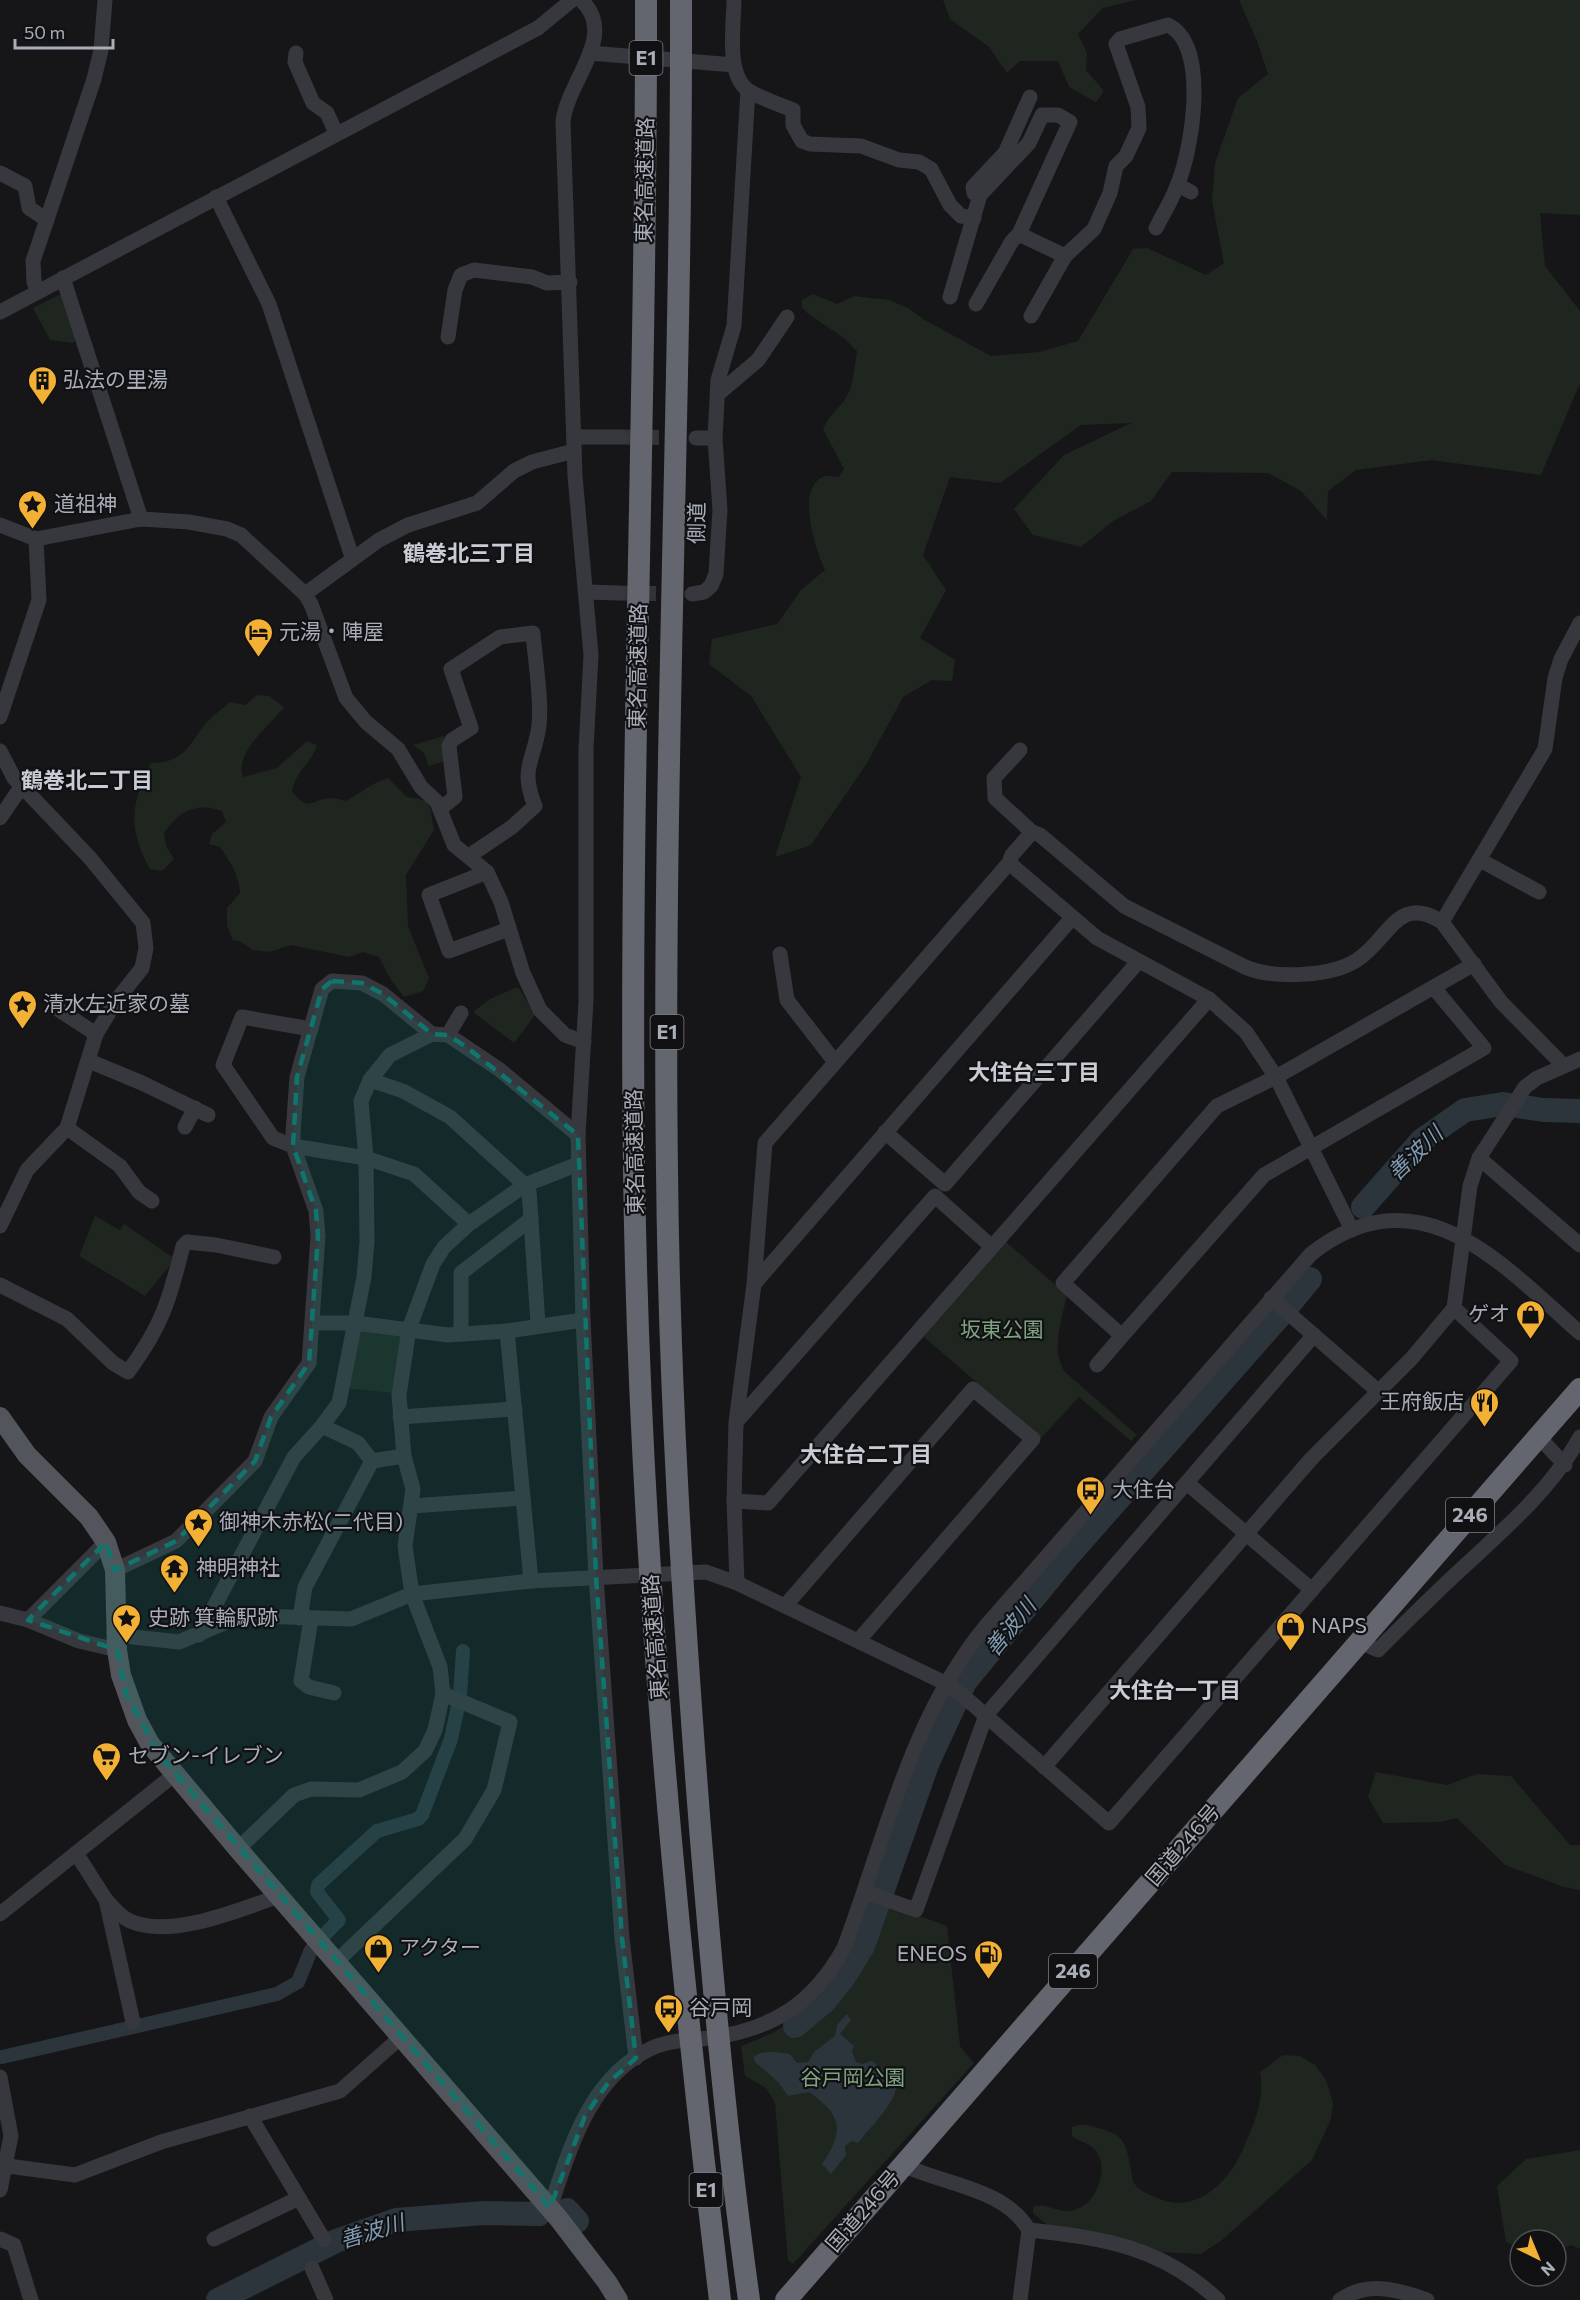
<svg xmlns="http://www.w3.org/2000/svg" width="1580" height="2300" font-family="Commissioner,'Noto Sans JP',sans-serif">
<rect width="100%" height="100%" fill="#161618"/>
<!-- green -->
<g fill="#1e261f">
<path d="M943,0H1136L1103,8L1078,34L1087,53L1086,70L1104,91L1096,102L1069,87L1058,61H1020L1007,73L989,47L950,19Z"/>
<path d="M1239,0H1580V215L1540,213L1545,266L1580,311V383L1541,475L1432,460L1356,470L1328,491L1327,520L1301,491L1268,473L1172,472L1151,501L1113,521L1081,547L1033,535L1014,509L1064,455L1131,423L1081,425L1000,483L950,477L923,555L946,590L920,638L955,660L952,681L932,680L903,697L867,763L811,845L775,857L801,777L751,696L709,664L712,639L777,624L801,590L825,570C816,551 794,486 825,476C829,475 836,477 839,477L844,469L823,429C829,415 834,413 843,402C854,388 854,369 857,351L844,338L807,313L802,307V300L813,294L837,304L854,296L889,300L908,308L925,320L991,356L1039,352L1078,341L1133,249L1147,248L1206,275L1224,263L1212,201L1215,163L1238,98L1268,74L1257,41Z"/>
<path d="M59,295L65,297L79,338L73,343L50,340L33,308Z"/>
<path d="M257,695L269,696L284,707C270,726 234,752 243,777L277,768L307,741L317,745C310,766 298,767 292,791C310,814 310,799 331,798C336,798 342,800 346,801L377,782L388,778L407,797C434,800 429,804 434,830L406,875L408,926L429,978L423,991L404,997L391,980L379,957L363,952L349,957L291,945L269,952L253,950L241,942L233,940L227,926V908L240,893C239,874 230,862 220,847L209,844L212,834L226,822L222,811C195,802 179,811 164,833L166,846L174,859L162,871L150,869C127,827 131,805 151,763C181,763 187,749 202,728C209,718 221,710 230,702L245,705Z"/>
<path d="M444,736L445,761L429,766L424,753L413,745Z"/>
<path d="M515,988H519L535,1015L514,1043L473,1012L490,999Z"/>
<path d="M95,1216L120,1230L124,1224L175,1259L145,1296L79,1256Z"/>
<path d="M1005,1241L1067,1295C1062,1320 1050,1350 1065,1372L1137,1435L1131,1441L1079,1397L1041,1438L923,1336Z"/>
<path d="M362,1328L401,1336L393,1393L345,1388L355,1336Z"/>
<path d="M1376,1772L1447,1785L1477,1774L1511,1776L1570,1845H1580V1890L1564,1887L1505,1865L1457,1818L1440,1822L1383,1823L1368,1797Z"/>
<path d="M875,1900L947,1926L960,2046L974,2063L793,2264L788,2260L775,2103L766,2088L745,2076L741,2046C824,2016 843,1977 875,1900Z"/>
<path d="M1283,2055L1300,2056L1315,2065L1326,2080L1333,2103L1331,2119L1312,2160L1222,2240L1201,2254L1159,2252L1048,2226L1033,2213V2207C1044,2202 1056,2212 1068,2211C1095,2211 1114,2165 1092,2147C1086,2142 1078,2141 1072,2136V2127C1081,2123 1088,2125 1098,2128C1126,2135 1126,2144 1131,2170C1132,2174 1132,2180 1134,2183C1139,2191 1150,2195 1157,2198C1196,2216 1230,2181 1244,2147C1255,2121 1265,2099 1260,2072Z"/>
<path d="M1580,2150V2249L1572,2245L1556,2249V2240H1520V2248L1506,2242L1497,2186L1526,2159Z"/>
</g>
<!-- water -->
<path fill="#2c353c" d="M847,2014L851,2020L840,2034L854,2046L852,2051L856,2062L862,2064L872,2061L897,2082C897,2103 870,2127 858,2143L852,2141L845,2146L846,2155L831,2174L822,2164C845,2131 842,2115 809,2092L788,2096L779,2083L754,2061V2057C762,2049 779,2053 790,2054L797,2063L808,2062L814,2052L835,2036L837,2025Z"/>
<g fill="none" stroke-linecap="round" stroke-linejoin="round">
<!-- canal -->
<g stroke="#2c353c" stroke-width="14">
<path d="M460,1695L463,1651"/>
<path d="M325,1934L339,1920L317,1892L318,1885L377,1831L418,1819L422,1815L451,1739L458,1706"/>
<path d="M2,2057L277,1994L298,1982L311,1950"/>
</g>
<!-- river -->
<g stroke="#2c353c" stroke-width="24">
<path d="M1363,1207L1422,1140L1465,1110L1503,1104L1544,1110L1580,1111"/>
<path d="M795,2026L825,2001L844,1977L863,1946L928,1762L965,1682L1068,1556L1277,1319L1310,1279"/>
<path d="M567,2210L577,2221"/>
<path d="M218,2300L336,2241L396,2220L484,2213L539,2214"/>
</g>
<!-- minor-tunnel -->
<g stroke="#333438" stroke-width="15" stroke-dasharray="15 8" stroke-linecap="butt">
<path d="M621,437L684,438"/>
<path d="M618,593L680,594"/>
</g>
<!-- minor -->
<g stroke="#37383d" stroke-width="15">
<path d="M581,0C619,35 567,81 563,122L575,476L591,655L586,749V1001L578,1135L583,1320L596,1577L622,1938L636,2058"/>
<path d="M734,0C734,25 725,75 749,91C762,99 779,104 793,110V125L802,141L810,144L861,146L899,160L919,162L931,169L950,205L961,216L974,218"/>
<path d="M296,53L295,62L313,103L327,113L336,133"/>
<path d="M590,53L734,65"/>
<path d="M0,173L25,186L29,208L47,220"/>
<path d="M1178,185L1191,192"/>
<path d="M980,195L974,193L973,187L1005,153L1030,97"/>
<path d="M216,197L269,304L352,557"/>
<path d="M1019,234L1065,256L1094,229L1110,193L1116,166L1126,156L1139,128L1138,107L1116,44L1120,39L1168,25C1210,45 1192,151 1177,186C1172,200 1163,214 1156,228"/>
<path d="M63,278L141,519"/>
<path d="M38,292L34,282L33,261L94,79L101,50L105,0"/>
<path d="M950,297L980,195L1029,143L1042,115H1058L1070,122L1019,234L1012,241L976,304"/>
<path d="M0,312L538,28L572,0"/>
<path d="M1031,316L1065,256"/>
<path d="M448,337L455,290L461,275L474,270L532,277L547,283L570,282"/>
<path d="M718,394L758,360L787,317"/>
<path d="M575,437H621"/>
<path d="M696,438H715"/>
<path d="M0,525L36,539L141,519L189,522L227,529L241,535L305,594L311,604L346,698L366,722L398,749L421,787L437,802L454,845L487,872L501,902L523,973L540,1010L565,1035L584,1042"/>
<path d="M586,592L618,593"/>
<path d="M305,594L379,540L408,525L477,503L514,471L532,462L574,451"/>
<path d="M692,594L704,592L711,586L716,574L720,510L715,438L718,380L734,326L748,90"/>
<path d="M0,717L39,600L36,539"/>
<path d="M1020,750L994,778L995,798L1032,832L1040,835L1124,906L1245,967C1273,979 1331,977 1357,960C1389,940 1397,893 1442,922L1501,1002L1563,1065"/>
<path d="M0,751L14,778L90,858L143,923L146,948L142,968L116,1001L96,1034L67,1128L27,1170L0,1226"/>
<path d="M440,809L455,797L449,746L452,740L471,728L451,669L500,637L533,633C535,660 542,700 539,725C535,760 519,767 535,806L512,827L469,856"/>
<path d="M0,818L17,793L25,790"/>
<path d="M1480,860L1539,892"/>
<path d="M1009,863L1097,938L1209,999L1246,1032L1276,1077L1352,1230"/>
<path d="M487,872L429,895L449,951L509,929"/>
<path d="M1442,922L1545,749L1555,678L1561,659L1580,623"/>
<path d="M780,954L787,1000L835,1062"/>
<path d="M1434,988L1484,1048L1264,1175L1122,1336L1063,1283L1217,1106L1276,1077L1474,964"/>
<path d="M53,1006L96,1034"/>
<path d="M311,1029L242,1017L223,1065L273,1138L293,1146L366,1158L414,1174L469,1224"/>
<path d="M448,1035L461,1013"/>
<path d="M89,1061L142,1083L208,1115"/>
<path d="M370,1080L403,1091L450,1117L525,1185L529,1191L538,1324"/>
<path d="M185,1127L195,1108"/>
<path d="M67,1128L120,1166L139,1192L152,1201"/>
<path d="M885,1132L945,1184L1138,962"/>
<path d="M1479,1158L1580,1245"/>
<path d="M754,1284L1072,918"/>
<path d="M0,1285L67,1319L113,1363L128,1372C162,1326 169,1301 183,1246L187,1242L216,1245L274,1257"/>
<path d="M1271,1298L1379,1392"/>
<path d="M313,1323H355L448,1335L507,1331L583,1320"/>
<path d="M507,1331L531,1581"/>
<path d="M461,1334V1273L531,1219"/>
<path d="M1097,1365L1122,1336"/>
<path d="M400,1417L515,1409"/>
<path d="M737,1421L935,1196L992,1247"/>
<path d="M322,1426L358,1443L372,1461L404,1456"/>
<path d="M1538,1436L1565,1465"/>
<path d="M1187,1483L1312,1590"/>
<path d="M734,1501L768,1503L1209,999"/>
<path d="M412,1506L523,1498"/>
<path d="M115,1570L176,1541L255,1461L271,1417L309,1363L318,1236L316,1211L293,1146V1133L297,1077L322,989L332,981L362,983L383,994L432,1034"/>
<path d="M737,1583L734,1501L736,1422L754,1284L765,1143L1009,863L1012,855L1032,832"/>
<path d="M785,1606L973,1389L1033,1439L858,1641"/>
<path d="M0,1613L28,1620L79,1641L117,1650"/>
<path d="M300,1618L305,1587L372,1461"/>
<path d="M311,1619L301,1681L309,1687L334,1693"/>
<path d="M28,1620L106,1542"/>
<path d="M117,1632L133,1637L179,1642L229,1621L257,1616L351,1619L412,1594L531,1581L706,1572L737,1583L945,1683L961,1694L1109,1823L1511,1361L1454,1308"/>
<path d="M199,1635L294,1457L322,1426L339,1403L364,1277L367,1242L366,1158L361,1101L370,1080L390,1055L432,1034L448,1035L500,1070L578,1135"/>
<path d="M1360,1642L1378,1650C1404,1624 1430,1598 1457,1573C1501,1532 1551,1490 1580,1437"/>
<path d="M1044,1767L1312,1458L1412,1358L1454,1308L1470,1186L1479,1158L1525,1087L1537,1078L1580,1059"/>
<path d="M238,1849L294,1795L311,1789L359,1790L402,1772L425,1751L435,1730L443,1694L440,1667L412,1594L405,1546L413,1489L404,1456L399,1395L409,1329L433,1264L444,1247L469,1224L525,1185L578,1164"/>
<path d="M76,1853L106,1900L133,2022"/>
<path d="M865,1892L916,1910L986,1715L1314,1335"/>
<path d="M106,1900C113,1907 120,1917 130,1921C171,1939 239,1910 279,1896"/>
<path d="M0,1914L175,1774"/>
<path d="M336,1962L465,1839L494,1790L510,1722L443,1694"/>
<path d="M0,2077L11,2136L0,2190"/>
<path d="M250,2116L324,2240"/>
<path d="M0,2165L75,2175L161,2142L340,2091L401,2037"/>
<path d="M903,2165C945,2185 1004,2188 1029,2230L1020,2300"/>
<path d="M550,2208C570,2149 589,2077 652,2048C670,2040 692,2040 710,2038C773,2029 813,2004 844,1948C885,1839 910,1719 985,1627L1311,1254C1419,1169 1502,1264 1580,1333"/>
<path d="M1029,2230C1104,2238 1162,2247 1218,2300"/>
<path d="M0,2239L14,2245L31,2300"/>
<path d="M214,2239L299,2198"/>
<path d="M312,2268L326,2300"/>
<path d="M1340,2300C1367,2281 1397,2289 1427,2300"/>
</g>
<!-- major -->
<path stroke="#53555c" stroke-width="20" d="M0,1417L27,1455L89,1517L106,1542L115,1570L117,1650L121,1675L137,1720L150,1744L238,1849L559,2219L607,2282L618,2300"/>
<!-- highway -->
<g stroke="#63666e" stroke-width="22">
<path d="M646,0C647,390 629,779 634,1169C639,1547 675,1925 720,2300"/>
<path d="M681,0C682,390 662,779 667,1169C669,1389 683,1609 700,1828C713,1986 727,2143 749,2300"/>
<path d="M786,2300L1580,1389"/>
</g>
</g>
<!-- marked area -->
<path fill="#0f766e" fill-opacity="0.2" stroke="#0f766e" stroke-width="4.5" stroke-dasharray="12 8" stroke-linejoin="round" d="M332,981L362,983L383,994L432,1034L448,1035L465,1046L578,1135L596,1577L622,1938L636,2058L608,2083L585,2116L550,2208L160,1756L126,1694L117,1650L28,1620L106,1542L115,1570L176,1541L255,1461L271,1417L309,1363L318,1236L316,1211L293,1146L297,1077L322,989Z"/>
<!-- icons -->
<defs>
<symbol id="building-pin" viewBox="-11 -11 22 30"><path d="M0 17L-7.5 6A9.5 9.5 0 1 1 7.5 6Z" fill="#f2b134" stroke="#111113"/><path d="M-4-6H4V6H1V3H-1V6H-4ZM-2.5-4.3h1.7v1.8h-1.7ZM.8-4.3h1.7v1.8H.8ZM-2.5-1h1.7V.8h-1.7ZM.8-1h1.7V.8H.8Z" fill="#111"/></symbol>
<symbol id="sight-pin" viewBox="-11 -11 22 30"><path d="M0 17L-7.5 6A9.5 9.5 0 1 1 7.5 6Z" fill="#f2b134" stroke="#111113"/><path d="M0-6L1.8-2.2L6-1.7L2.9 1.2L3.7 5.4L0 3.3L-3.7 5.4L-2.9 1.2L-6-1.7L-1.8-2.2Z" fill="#111"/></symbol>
<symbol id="hotel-pin" viewBox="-11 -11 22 30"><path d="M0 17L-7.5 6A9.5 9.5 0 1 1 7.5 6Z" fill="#f2b134" stroke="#111113"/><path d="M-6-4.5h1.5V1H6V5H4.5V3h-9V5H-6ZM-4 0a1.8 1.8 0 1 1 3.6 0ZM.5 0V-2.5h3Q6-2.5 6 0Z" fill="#111"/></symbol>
<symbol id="shop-pin" viewBox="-11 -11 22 30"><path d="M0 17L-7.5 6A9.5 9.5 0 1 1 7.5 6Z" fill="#f2b134" stroke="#111113"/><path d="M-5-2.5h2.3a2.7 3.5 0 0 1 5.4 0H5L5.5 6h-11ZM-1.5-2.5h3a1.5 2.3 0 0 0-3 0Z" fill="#111"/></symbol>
<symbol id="restaurant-pin" viewBox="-11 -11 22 30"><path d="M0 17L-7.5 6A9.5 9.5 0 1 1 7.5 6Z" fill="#f2b134" stroke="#111113"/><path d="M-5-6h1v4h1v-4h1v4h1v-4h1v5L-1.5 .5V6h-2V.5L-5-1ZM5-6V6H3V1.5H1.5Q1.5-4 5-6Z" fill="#111"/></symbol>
<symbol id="bus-pin" viewBox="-11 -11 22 30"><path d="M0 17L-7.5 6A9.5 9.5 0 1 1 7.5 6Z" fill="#f2b134" stroke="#111113"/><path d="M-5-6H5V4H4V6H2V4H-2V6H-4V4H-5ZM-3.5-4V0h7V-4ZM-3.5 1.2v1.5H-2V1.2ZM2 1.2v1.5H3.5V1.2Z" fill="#111"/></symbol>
<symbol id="temple-pin" viewBox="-11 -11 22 30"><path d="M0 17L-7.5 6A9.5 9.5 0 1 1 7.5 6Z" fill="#f2b134" stroke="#111113"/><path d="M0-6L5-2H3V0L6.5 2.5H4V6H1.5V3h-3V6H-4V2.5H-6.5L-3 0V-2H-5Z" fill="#111"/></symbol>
<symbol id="supermarket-pin" viewBox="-11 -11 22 30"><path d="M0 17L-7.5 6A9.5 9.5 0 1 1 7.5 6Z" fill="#f2b134" stroke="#111113"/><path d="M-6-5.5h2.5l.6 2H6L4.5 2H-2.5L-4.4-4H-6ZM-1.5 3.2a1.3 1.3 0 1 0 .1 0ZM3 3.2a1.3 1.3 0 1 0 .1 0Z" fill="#111"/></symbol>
<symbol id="fuel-pin" viewBox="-11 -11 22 30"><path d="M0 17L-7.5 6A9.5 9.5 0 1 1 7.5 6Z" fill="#f2b134" stroke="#111113"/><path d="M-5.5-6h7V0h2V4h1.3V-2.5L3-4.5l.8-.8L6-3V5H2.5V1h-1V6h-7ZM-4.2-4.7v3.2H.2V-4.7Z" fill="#111"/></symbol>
</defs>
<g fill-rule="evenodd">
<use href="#building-pin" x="26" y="364" width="33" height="45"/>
<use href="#sight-pin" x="16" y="488" width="33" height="45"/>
<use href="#hotel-pin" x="242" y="616" width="33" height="45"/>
<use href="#sight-pin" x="6" y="988" width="33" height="45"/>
<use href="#shop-pin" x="1514" y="1298" width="33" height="45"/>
<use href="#restaurant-pin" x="1468" y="1386" width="33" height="45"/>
<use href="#bus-pin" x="1074" y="1474" width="33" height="45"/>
<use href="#sight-pin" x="182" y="1506" width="33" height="45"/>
<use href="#temple-pin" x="158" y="1552" width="33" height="45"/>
<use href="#sight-pin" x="110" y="1602" width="33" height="45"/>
<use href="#shop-pin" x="1274" y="1610" width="33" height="45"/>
<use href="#supermarket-pin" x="90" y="1740" width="33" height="45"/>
<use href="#shop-pin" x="362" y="1932" width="33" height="45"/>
<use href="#fuel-pin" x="972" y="1938" width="33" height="45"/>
<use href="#bus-pin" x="652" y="1992" width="33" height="45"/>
</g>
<g text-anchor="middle" stroke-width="4.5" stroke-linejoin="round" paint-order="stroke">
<!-- shield labels -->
<g fill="#111113" stroke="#7b7e86" stroke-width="1.5">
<rect x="629.5" y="41" width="33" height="34" rx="4.5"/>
<rect x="650.5" y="1015" width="33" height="34" rx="4.5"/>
<rect x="1446" y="1498" width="48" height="34" rx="4.5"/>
<rect x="1049" y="1954" width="48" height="34" rx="4.5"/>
<rect x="689.5" y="2173" width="33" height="34" rx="4.5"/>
</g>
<g font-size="20" font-weight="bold" fill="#a8adb8">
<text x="646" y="65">E1</text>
<text x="667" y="1039">E1</text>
<text x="1470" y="1522">246</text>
<text x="1073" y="1978">246</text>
<text x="706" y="2197">E1</text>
</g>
<!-- street labels -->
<g font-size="21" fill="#a8adb8" stroke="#111113">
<text transform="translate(645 180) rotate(-89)" y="7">東名高速道路</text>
<text transform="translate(697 523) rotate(-89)" y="7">側道</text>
<text transform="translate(638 666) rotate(-89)" y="7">東名高速道路</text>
<text transform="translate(635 1152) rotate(-91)" y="7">東名高速道路</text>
<text transform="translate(655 1637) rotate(-94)" y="7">東名高速道路</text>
<text transform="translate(1183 1845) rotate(-49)" y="7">国道246号</text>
<text transform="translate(863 2211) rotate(-49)" y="7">国道246号</text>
</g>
<!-- poi labels -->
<g font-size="21" fill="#a8adb8" stroke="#111113" text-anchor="start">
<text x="63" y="387">弘法の里湯</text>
<text x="54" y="511">道祖神</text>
<text x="279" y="639">元湯・陣屋</text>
<text x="43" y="1011">清水左近家の墓</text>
<text x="1510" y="1321" text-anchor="end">ゲオ</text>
<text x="1464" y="1409" text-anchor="end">王府飯店</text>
<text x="1112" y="1497">大住台</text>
<text x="219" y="1529">御神木赤松(二代目)</text>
<text x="196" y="1575">神明神社</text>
<text x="148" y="1625">史跡 箕輪駅跡</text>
<text x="1311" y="1633">NAPS</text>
<text x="128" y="1763">セブン-イレブン</text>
<text x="399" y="1955">アクター</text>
<text x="967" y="1961" text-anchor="end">ENEOS</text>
<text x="689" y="2015">谷戸岡</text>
</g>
<!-- park labels -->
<g font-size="21" fill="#7fa381" stroke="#111113">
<text x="1002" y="1337">坂東公園</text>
<text x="853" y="2085">谷戸岡公園</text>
</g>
<!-- neighbourhood labels -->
<g font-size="22" font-weight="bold" fill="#c9ccd4" stroke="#111113">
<text x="469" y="561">鶴巻北三丁目</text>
<text x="87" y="788">鶴巻北二丁目</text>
<text x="1034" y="1080">大住台三丁目</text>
<text x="866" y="1462">大住台二丁目</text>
<text x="1175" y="1698">大住台一丁目</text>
</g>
<!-- water labels -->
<g font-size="22" font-style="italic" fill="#7f9bb3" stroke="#111113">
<text transform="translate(1415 1153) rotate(-44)" y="8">善波川</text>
<text transform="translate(1010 1627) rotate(-51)" y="8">善波川</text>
<text transform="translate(372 2231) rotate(-17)" y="8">善波川</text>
</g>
</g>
<!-- north arrow -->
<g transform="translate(1538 2258) rotate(137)"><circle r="28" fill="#111113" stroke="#4d4f55" stroke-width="1.5"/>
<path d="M0-4.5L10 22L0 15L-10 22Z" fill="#f2b134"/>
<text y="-9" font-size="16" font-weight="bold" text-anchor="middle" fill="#a8adb8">N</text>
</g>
<!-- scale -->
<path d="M15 39v9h98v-9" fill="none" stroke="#a8adb8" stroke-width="3"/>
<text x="24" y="39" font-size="18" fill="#a8adb8" stroke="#111113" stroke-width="4.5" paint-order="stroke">50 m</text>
</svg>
